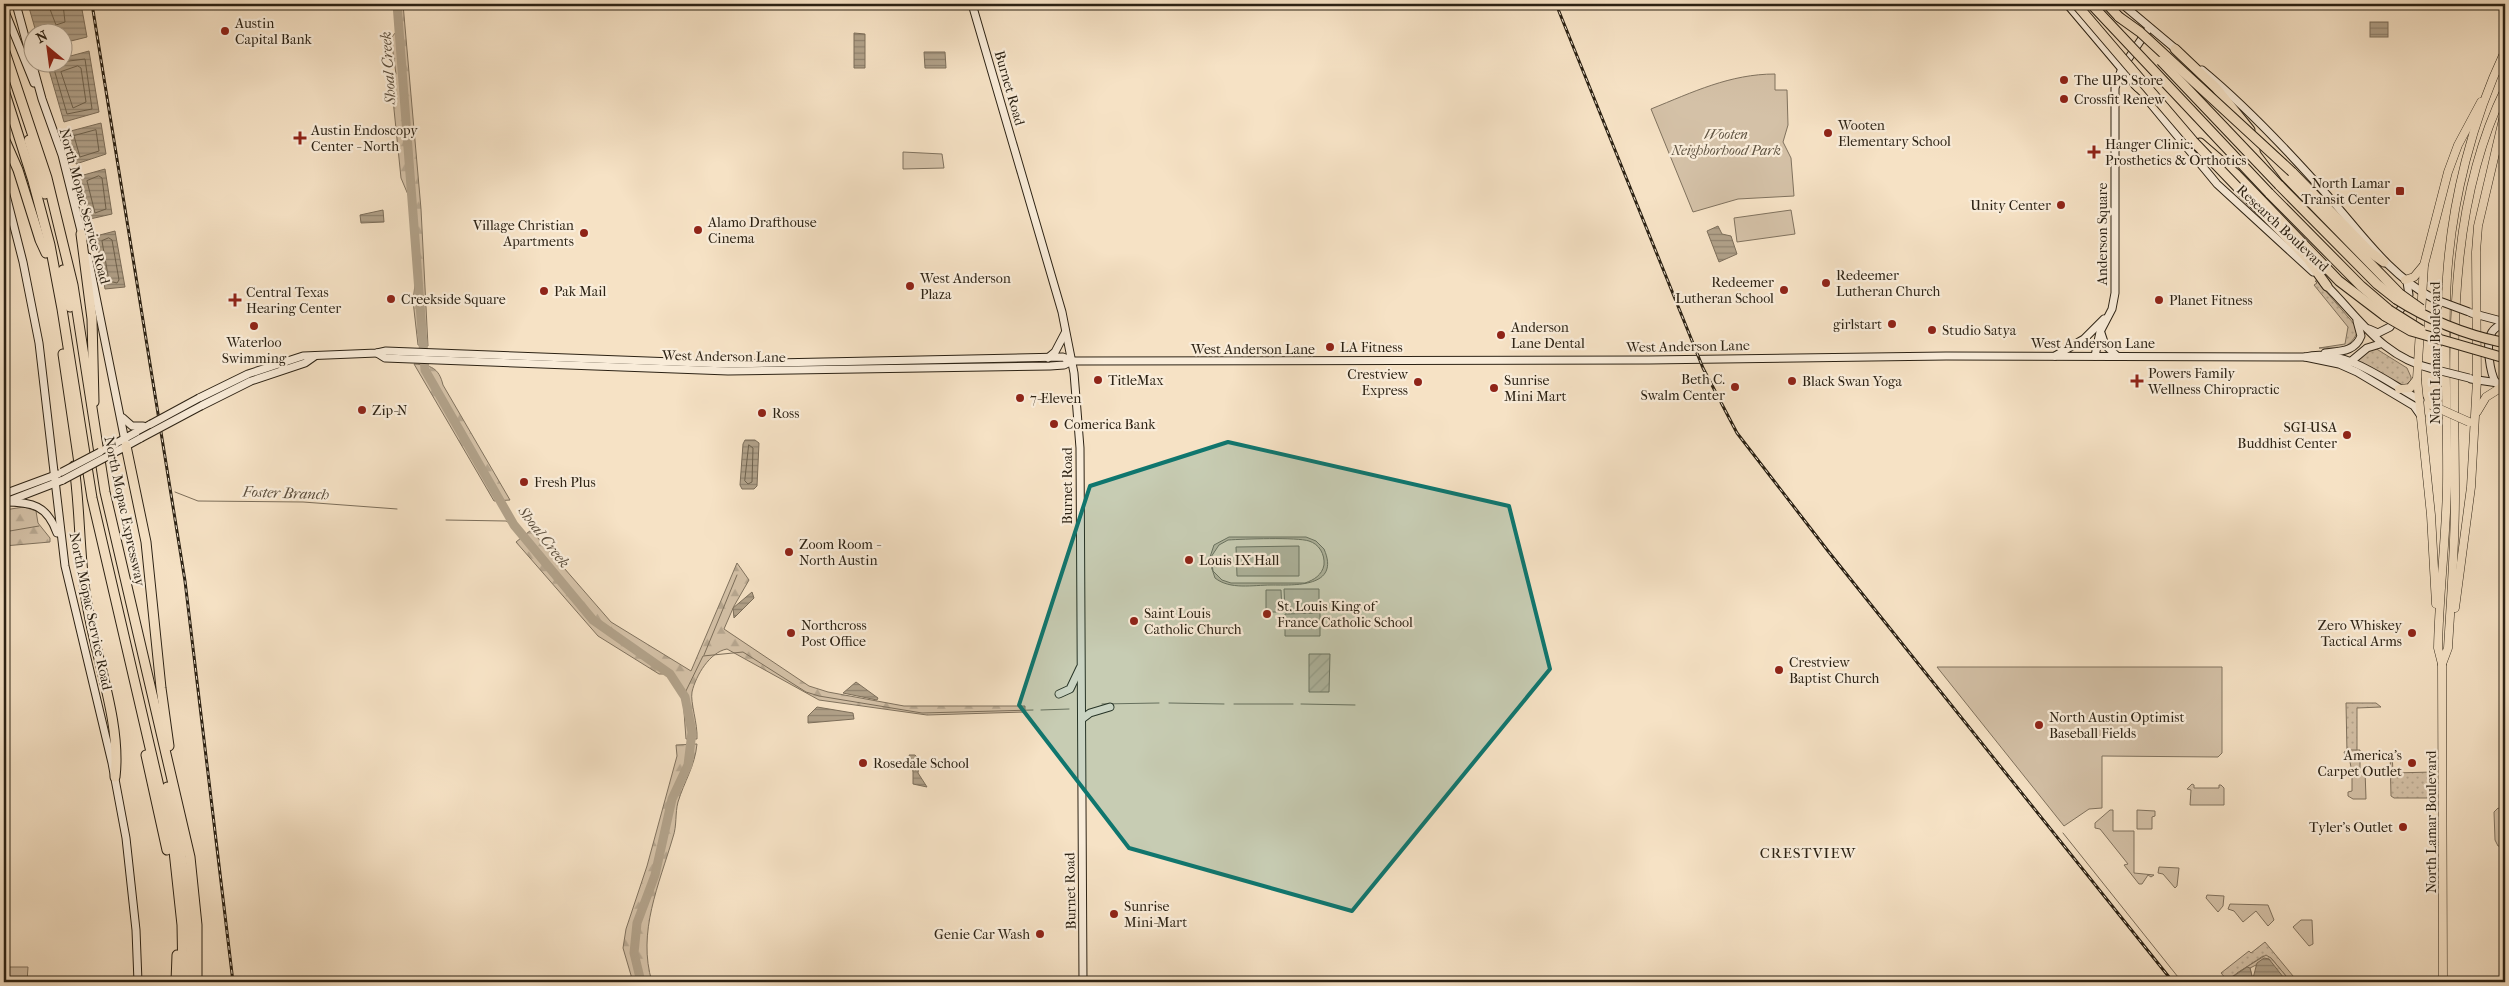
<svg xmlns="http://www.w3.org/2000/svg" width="2509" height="986" font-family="'IM FELL French Canon',serif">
<defs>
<pattern id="grass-dots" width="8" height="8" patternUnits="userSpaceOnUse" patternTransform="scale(1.25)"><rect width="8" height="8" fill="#d4c1a7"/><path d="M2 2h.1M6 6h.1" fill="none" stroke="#b6a68f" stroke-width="1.8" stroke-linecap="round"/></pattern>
<pattern id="forest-firs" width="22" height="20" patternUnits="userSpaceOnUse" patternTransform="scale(1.25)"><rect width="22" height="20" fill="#d4c1a7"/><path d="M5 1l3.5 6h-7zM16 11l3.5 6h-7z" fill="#b6a68f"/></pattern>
<pattern id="wetland-marsh" width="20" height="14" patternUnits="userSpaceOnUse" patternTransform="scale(1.25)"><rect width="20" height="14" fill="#d4c1a7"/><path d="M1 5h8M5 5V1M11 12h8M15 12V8" fill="none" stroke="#b6a68f"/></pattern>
<pattern id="garden-furrows" width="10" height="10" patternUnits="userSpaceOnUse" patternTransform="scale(1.25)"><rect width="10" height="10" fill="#d4c1a7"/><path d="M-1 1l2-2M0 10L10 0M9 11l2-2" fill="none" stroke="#b6a68f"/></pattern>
<pattern id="water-rules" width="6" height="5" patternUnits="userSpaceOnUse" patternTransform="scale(1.25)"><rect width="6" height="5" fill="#b1a189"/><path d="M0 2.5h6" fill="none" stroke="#90836f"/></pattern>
</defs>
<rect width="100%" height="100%" fill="#f6e2c5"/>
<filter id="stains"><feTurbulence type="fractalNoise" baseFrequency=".004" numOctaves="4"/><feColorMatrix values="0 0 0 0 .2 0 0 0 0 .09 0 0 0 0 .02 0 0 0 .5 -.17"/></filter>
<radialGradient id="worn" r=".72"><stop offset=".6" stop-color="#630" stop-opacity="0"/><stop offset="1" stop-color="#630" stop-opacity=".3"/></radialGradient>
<!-- grass -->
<g fill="url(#grass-dots)" stroke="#80725e">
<path d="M2315,281H2317L2355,325L2357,333C2348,351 2338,348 2319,348L2345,344L2348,327L2314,285L2317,283Z"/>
<path d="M2375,348L2407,368L2411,377V380L2404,387L2356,360L2367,350Z"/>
<path d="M2346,703H2376L2381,707L2357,708V752L2347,753Z"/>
<path d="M2390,752H2392L2393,773L2433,772V798H2394L2391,796Z"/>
<path d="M2265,942L2298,982H2291L2271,958L2263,956L2227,980L2221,973L2249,951L2251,953Z"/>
</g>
<!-- forest -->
<g fill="url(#forest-firs)" stroke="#80725e">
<path d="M394,4H403L421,209L428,346L418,345L413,301L416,276L409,197L401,178L391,80L396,74L391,38L396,32Z"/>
<path d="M414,364C431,365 439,368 443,385L510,500L494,501Z"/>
<path d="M24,507L36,511L38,523L50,538V542L4,546V510Z"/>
<path d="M531,530L611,622L691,671L737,563L749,580L734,606L724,629L809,686L828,692L904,706H1025V712L927,715L819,700L727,649C710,652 696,675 692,692C690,702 698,724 697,739H686L683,698L668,674H659L598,636L516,542Z"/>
<path d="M697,744C695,766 684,782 678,802C675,813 677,826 673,837C659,885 637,932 652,982H633L623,948L626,929L647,866L677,756L676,745Z"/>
</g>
<!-- wetland -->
<path fill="url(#wetland-marsh)" stroke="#80725e" d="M2266,955L2271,958L2291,982H2286L2282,976L2252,982L2257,971L2256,965L2250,968L2252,976L2250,982L2237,973Z"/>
<!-- park -->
<g fill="#d4c1a7" stroke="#80725e" fill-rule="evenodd">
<path d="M1775,74V90H1787L1788,125L1783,142L1791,158L1794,196L1738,199L1693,212L1651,109C1693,92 1730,74 1775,74Z"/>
<path d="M903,152L942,154L944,168L903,169Z"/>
<path d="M1791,210L1795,234L1737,242L1734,218Z"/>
<path d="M1229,537H1306L1316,541L1324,549C1341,588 1294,585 1271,585C1253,585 1230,590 1215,578L1209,560L1214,545ZM1228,540C1243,539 1297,537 1309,541C1319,544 1325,554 1324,565C1322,575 1314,580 1305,583H1231L1222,580L1213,571L1211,557L1219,545Z"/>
<path d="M1299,546V576H1237L1236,547Z"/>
<path d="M1284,589H1319V611L1285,612Z"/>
<path d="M1266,590H1281L1282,612H1266Z"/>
<path d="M1320,613V636H1285V614Z"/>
<path d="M1937,667H2222V753L2218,757L2102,756V808L2089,809L2064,826Z"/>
<path d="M2349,750H2360V769L2365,770L2366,799H2353L2348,796V792L2352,791V777H2348V773L2352,772L2349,757H2346L2344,752Z"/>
<path d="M2192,784L2194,785V788H2219V785H2221L2224,788V805H2190L2191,790L2187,789Z"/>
<path d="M2498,808L2505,811V847L2498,846L2495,840L2494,812Z"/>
<path d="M2110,810H2113V831H2134V873L2154,875L2151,877L2148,875L2142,884H2139L2124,865L2128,864L2100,829L2095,828V823Z"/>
<path d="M2137,810L2155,811V816L2152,817V829H2137Z"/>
<path d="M2159,867L2179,868L2177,886L2175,888L2163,874L2158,873Z"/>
<path d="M2207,895L2224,896L2223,906L2218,912L2206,898Z"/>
<path d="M2230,904L2268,905L2274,920L2268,926L2256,911L2243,922L2234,911L2228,909Z"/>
<path d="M2301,920H2312L2313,944L2309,946L2293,927Z"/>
<path d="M7,967H28L27,982H7Z"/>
</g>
<!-- garden -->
<path fill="url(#garden-furrows)" stroke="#80725e" d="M1309,654H1330L1329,692H1309Z"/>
<!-- water -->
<g fill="url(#water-rules)" stroke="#7c6e5a">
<path d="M28,4H81L87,37L63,43L62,32H36Z"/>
<rect x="2370" y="22" width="18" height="15"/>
<path d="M854,33L865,34V68H854Z"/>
<path d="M89,51L99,112L64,122L47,63L62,62L63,58Z"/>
<path d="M924,52H945L946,68H925Z"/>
<path d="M101,123L106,154L76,164L67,132Z"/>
<path d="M105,169L112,214L90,219L80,176Z"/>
<path d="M383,210L384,222L361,223L360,215Z"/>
<path d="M1718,226L1722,234L1731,236L1737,254L1719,262L1707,231Z"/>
<path d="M115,231L125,287L105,289L96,236Z"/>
<path d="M745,440H755L759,443L757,486L754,489H742L740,485L743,444Z"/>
<path d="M752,592L754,598L734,618L733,608Z"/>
<path d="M856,682L878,698L877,700L843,693Z"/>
<path d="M817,707L853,713L854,719L808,723V716Z"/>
<path d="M909,755H915L920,760L918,773L927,787L913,784V772Z"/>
<path d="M2264,958L2269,959L2287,982H2252L2257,963Z"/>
<path d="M2247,967L2250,968L2252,976L2250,982H2225Z"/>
</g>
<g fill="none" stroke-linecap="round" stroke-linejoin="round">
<!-- shore -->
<g stroke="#6e624e" stroke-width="1">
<path d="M48,4L56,25L65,22L63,4"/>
<path d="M52,62L67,114L92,109L85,59L61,62"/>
<path d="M78,66L81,68L86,102L73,108L61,72Z"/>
<path d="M96,130L99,151L80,157L74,136Z"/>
<path d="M99,176L102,178L106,209L95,213L87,181Z"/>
<path d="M109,238L112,240L119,280L117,283L109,281L102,241Z"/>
<path d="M749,445L753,448L752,482L748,484L745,481Z"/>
</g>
<!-- stream -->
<g stroke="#7c6e5a" stroke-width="1">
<path d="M175,492L198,501L303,502L397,509"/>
<path d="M446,520L506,521L514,525"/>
<path d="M4,532L39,526"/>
<path d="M704,655L737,575"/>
<path d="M684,695L703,656L743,652L806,692L819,696L922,713L1033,710"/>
<path d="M1169,703L1224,704"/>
<path d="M1102,704L1159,703"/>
<path d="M1234,704H1293"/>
<path d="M1301,704L1355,705"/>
<path d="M1041,710L1069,709"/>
<path d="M2063,833L2182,982"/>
</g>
<!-- river -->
<path stroke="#b1a189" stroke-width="9" d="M397,4L425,370L514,525L593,620L670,674L685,697L692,732L688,765L672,799L655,875L637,923L634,953L641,982"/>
<defs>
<g id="secondary">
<path d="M16,4L42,99L62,155L83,239"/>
<path d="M972,4L1062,312L1074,373L1080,448L1083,982"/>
<path d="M2067,4L2138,88"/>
<path d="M2122,4L2178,51"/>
<path d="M4,9L34,83"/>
<path d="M2202,70C2248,108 2289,152 2328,196C2361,233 2389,275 2434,299"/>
<path d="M2146,98L2217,184L2313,272"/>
<path d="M4,187L23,262L39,343L65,566L112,763L126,838L136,930L138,982"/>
<path d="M88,257L126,446"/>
<path d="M2324,283C2360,318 2381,357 2433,369"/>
<path d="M2471,313L2505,322"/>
<path d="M2369,329L2378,333L2390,327L2409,295L2407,282"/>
<path d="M2101,333L2105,345L2117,356"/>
<path d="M377,353L385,358L728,371L1050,366L1064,365L1072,361"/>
<path d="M2325,353C2340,351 2355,352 2361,336L2357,321"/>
<path d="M2055,356L2084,339L2104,319"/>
<path d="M2095,356L2100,332L2112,309L2115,293V88L2122,68L2147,31"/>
<path d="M2305,357L2339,364L2357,372L2414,406L2421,416"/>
<path d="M1048,358L1055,352L1065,333"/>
<path d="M2349,363L2367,348L2380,344"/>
<path d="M2471,379L2498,383"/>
<path d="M2496,383C2490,373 2485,343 2492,332C2495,327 2501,325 2505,322"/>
<path d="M199,398L248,374L303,356L377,353L386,351L727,364L1063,357L1072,361L1649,360L1946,356L2305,357C2345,347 2386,382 2420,400"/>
<path d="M201,406L251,381L305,363L315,356"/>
<path d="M123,418L132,426H143"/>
<path d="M100,452L151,424"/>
<path d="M108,456L141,438"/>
<path d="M4,494L58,474"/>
<path d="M11,500L63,480"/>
<path d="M5,502C32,502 47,505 57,533"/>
<path d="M1059,694L1070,689L1080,668"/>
<path d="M1082,719L1090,713L1110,707"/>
</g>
<g id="primary">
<path d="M2405,280L2414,277L2424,265"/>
<path d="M2399,389L2410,388L2417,379"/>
<path d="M2477,412L2486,397L2505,385"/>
<path d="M2436,604L2431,515L2417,379L2424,265L2448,172L2458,145L2481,102"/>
<path d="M2455,608L2471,487L2477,380L2476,252L2478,226L2505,111"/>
<path d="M2442,664L2448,648C2451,598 2455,547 2455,496C2455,359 2443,216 2505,89"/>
<path d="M2443,982L2442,664L2438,648C2439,594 2446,540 2447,486C2448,416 2443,347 2447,277C2452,200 2472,121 2505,51"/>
</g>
<g id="highway">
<path d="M2107,4L2119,17"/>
<path d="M4,49L47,178L73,285L105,492L190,857L197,925V982"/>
<path d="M2175,49L2216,88L2250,130"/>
<path d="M2135,84L2162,109"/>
<path d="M4,90L33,181L50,245L62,309L92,498L174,851L182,925L183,982"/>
<path d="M4,138L18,170L40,240L46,253"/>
<path d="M29,140L45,194"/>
<path d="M2200,143L2237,175L2339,281L2385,316"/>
<path d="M2265,150L2285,176L2400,294"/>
<path d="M2292,172L2370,252L2384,262"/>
<path d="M2279,185L2377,284L2396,299"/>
<path d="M2242,192L2307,258L2327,286"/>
<path d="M2269,193L2361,286L2389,310"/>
<path d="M81,234L92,319L94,402"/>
<path d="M63,270L70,307"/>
<path d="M63,354L80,470"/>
<path d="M126,446L146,542L161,688L169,746"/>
<path d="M74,466C80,507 79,549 85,591C92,649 122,720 115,777"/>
<path d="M146,755L167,850"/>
<path d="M167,787C183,852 192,915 191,982"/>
<path d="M176,982L177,955"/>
</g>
</defs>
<!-- secondary casing -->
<use href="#secondary" stroke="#2c2214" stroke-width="9"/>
<!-- primary casing -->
<use href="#primary" stroke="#2c2214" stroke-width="9"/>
<!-- highway casing -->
<use href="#highway" stroke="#2c2214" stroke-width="11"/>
<!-- secondary -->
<use href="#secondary" stroke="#f9ecd9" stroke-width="7"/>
<!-- primary -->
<use href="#primary" stroke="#f6e2c5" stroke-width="8"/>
<!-- highway -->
<use href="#highway" stroke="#f6e2c5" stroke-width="9"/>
<defs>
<g id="rail">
<path d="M92,4L185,581L233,982"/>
<path d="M1556,4L1703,368L1737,433L1828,551L2173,982"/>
</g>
</defs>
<!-- rail casing -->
<use href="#rail" stroke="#2c2214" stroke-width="3"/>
<!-- rail -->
<use href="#rail" stroke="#f9ecd9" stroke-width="1" stroke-dasharray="4" stroke-linecap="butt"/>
<defs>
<g id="secondary-bridge">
<path d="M2434,299L2469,312"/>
<path d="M2433,369L2469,378"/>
<path d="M151,424L199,398"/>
<path d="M141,438L201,406"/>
<path d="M62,472L100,452"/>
<path d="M63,480L108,456"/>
</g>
<path id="primary-bridge" d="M2431,405L2469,422"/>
<g id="highway-bridge">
<path d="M2076,4L2193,141L2242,192"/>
<path d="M2091,4L2269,193"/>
<path d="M2119,17L2140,32L2292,172"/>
<path d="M2161,61L2279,185"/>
<path d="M2400,294L2421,309"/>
<path d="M2396,299C2429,320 2463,334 2501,342"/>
<path d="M2389,310L2421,330"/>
<path d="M2385,316L2411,331L2501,357"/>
</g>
</defs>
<!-- secondary-bridge casing -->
<use href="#secondary-bridge" stroke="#2c2214" stroke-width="9" stroke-linecap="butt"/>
<!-- primary-bridge casing -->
<use href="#primary-bridge" stroke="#2c2214" stroke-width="9" stroke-linecap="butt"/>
<!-- highway-bridge casing -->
<use href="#highway-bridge" stroke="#2c2214" stroke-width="11" stroke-linecap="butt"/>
<!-- secondary-bridge -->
<use href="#secondary-bridge" stroke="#f9ecd9" stroke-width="7"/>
<!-- primary-bridge -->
<use href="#primary-bridge" stroke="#f6e2c5" stroke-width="8"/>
<!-- highway-bridge -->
<use href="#highway-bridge" stroke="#f6e2c5" stroke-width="9"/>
</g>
<!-- marked area -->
<path fill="#0f766e" fill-opacity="0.2" stroke="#0f766e" stroke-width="4" stroke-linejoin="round" d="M1228,442L1509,506L1550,669L1352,911L1129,848L1019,705L1090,486Z"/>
<!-- markers -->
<g fill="#8f2418" stroke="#f9ecd9" stroke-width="2">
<circle cx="225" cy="31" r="5"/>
<circle cx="2064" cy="80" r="5"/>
<circle cx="2064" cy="99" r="5"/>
<circle cx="1828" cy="133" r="5"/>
<path d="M297.5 130.5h5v5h5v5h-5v5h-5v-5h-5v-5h5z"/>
<path d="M2091.5 144.5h5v5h5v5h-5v5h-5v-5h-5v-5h5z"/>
<rect x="2395" y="186" width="10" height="10" rx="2.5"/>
<circle cx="2061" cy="205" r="5"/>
<circle cx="698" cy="230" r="5"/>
<circle cx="584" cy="233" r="5"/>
<circle cx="1826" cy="283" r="5"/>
<circle cx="910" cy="286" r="5"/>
<circle cx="1784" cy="290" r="5"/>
<circle cx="544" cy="291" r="5"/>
<circle cx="391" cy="299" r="5"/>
<path d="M232.5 292.5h5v5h5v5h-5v5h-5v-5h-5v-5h5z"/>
<circle cx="2159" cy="300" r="5"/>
<circle cx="1892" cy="324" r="5"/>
<circle cx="254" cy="326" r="5"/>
<circle cx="1932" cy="330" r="5"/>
<circle cx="1501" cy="335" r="5"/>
<circle cx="1330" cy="347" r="5"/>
<circle cx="1098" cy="380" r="5"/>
<circle cx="1792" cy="381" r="5"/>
<path d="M2134.5 373.5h5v5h5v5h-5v5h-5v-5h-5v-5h5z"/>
<circle cx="1418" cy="382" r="5"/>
<circle cx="1735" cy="387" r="5"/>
<circle cx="1494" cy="388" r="5"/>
<circle cx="1020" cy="398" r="5"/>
<circle cx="362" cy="410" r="5"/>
<circle cx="762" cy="413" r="5"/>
<circle cx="1054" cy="424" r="5"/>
<circle cx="2347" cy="435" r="5"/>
<circle cx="524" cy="482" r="5"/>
<circle cx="789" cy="552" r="5"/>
<circle cx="1189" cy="560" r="5"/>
<circle cx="1267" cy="614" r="5"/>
<circle cx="1134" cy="621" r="5"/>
<circle cx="791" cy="633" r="5"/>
<circle cx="2412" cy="633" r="5"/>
<circle cx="1779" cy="670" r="5"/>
<circle cx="2039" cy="725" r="5"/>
<circle cx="863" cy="763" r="5"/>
<circle cx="2412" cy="763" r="5"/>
<circle cx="2403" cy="827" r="5"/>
<circle cx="1114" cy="914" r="5"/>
<circle cx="1040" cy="934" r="5"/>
</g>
<g text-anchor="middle" stroke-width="4.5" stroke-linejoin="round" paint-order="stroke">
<!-- poi labels -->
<g font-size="14" fill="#2c2214" stroke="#f9ecd9" text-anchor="start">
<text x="235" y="28">Austin<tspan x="235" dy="16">Capital Bank</tspan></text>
<text x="2074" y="85">The UPS Store</text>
<text x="2074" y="104">Crossfit Renew</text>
<text x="1838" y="130">Wooten<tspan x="1838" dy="16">Elementary School</tspan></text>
<text x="311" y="135">Austin Endoscopy<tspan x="311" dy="16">Center - North</tspan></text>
<text x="2105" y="149">Hanger Clinic:<tspan x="2105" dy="16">Prosthetics &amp; Orthotics</tspan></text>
<text x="2390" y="188" text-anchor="end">North Lamar<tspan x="2390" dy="16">Transit Center</tspan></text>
<text x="2051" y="210" text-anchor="end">Unity Center</text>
<text x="708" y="227">Alamo Drafthouse<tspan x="708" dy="16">Cinema</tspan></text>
<text x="574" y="230" text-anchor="end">Village Christian<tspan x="574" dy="16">Apartments</tspan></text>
<text x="1836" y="280">Redeemer<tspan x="1836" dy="16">Lutheran Church</tspan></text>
<text x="920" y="283">West Anderson<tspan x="920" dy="16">Plaza</tspan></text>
<text x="1774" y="287" text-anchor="end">Redeemer<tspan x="1774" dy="16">Lutheran School</tspan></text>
<text x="554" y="296">Pak Mail</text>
<text x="246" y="297">Central Texas<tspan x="246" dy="16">Hearing Center</tspan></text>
<text x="401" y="304">Creekside Square</text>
<text x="2169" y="305">Planet Fitness</text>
<text x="1882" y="329" text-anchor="end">girlstart</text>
<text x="1511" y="332">Anderson<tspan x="1511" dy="16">Lane Dental</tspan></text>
<text x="1942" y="335">Studio Satya</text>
<text x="254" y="347" text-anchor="middle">Waterloo<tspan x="254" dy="16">Swimming</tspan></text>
<text x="1340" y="352">LA Fitness</text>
<text x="2148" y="378">Powers Family<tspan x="2148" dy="16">Wellness Chiropractic</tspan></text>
<text x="1408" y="379" text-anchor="end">Crestview<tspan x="1408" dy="16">Express</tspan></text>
<text x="1725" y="384" text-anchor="end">Beth C.<tspan x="1725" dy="16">Swalm Center</tspan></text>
<text x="1108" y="385">TitleMax</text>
<text x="1504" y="385">Sunrise<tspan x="1504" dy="16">Mini Mart</tspan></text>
<text x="1802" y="386">Black Swan Yoga</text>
<text x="1030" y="403">7-Eleven</text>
<text x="372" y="415">Zip-N</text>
<text x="772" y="418">Ross</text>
<text x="1064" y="429">Comerica Bank</text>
<text x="2337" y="432" text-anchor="end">SGI-USA<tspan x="2337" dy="16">Buddhist Center</tspan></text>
<text x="534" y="487">Fresh Plus</text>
<text x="799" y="549">Zoom Room -<tspan x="799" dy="16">North Austin</tspan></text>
<text x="1199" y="565">Louis IX Hall</text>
<text x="1277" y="611">St. Louis King of<tspan x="1277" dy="16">France Catholic School</tspan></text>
<text x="1144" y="618">Saint Louis<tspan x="1144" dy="16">Catholic Church</tspan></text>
<text x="801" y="630">Northcross<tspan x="801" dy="16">Post Office</tspan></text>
<text x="2402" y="630" text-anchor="end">Zero Whiskey<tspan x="2402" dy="16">Tactical Arms</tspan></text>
<text x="1789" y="667">Crestview<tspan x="1789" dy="16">Baptist Church</tspan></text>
<text x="2049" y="722">North Austin Optimist<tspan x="2049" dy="16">Baseball Fields</tspan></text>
<text x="2402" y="760" text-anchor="end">America's<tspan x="2402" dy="16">Carpet Outlet</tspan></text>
<text x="873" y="768">Rosedale School</text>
<text x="2393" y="832" text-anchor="end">Tyler's Outlet</text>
<text x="1124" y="911">Sunrise<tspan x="1124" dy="16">Mini-Mart</tspan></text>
<text x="1030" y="939" text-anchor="end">Genie Car Wash</text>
</g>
<!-- street labels -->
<g font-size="14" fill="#2c2214" stroke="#f9ecd9">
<text transform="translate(1010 88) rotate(74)" y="5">Burnet Road</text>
<text transform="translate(85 206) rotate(75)" y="5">North Mopac Service Road</text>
<text transform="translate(2283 228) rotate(43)" y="5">Research Boulevard</text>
<text transform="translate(2102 234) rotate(-90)" y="5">Anderson Square</text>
<text x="2093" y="348">West Anderson Lane</text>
<text transform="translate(1688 346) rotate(-1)" y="5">West Anderson Lane</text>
<text x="1253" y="354">West Anderson Lane</text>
<text transform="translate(2435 353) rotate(-90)" y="5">North Lamar Boulevard</text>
<text transform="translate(724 356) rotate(1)" y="5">West Anderson Lane</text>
<text transform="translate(1067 486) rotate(-90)" y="5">Burnet Road</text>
<text transform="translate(125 511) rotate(78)" y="5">North Mopac Expressway</text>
<text transform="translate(91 611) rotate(78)" y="5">North Mopac Service Road</text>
<text transform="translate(2431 822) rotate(-90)" y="5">North Lamar Boulevard</text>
<text transform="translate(1070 891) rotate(-91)" y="5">Burnet Road</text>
</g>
<!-- park labels -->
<g font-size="14" font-style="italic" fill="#5e5240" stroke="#f9ecd9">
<text x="1726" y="139">Wooten<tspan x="1726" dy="16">Neighborhood Park</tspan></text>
</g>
<!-- water labels -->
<g font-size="15" font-style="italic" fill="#5b4e3d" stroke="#f9ecd9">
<text transform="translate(388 68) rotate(-94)" y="5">Shoal Creek</text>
<text transform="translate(286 493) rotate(2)" y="5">Foster Branch</text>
<text transform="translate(544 537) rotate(52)" y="5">Shoal Creek</text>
</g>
<!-- neighbourhood labels -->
<g font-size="15" letter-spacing="1" fill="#2c2214" stroke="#f9ecd9">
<text x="1808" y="858">CRESTVIEW</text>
</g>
</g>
<!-- margin -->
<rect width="2509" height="986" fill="none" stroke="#f6e2c5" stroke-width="20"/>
<rect x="5" y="5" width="2499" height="976" fill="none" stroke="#2c2214" stroke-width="2.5"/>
<rect x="10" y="10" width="2489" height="966" fill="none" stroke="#2c2214"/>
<!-- north arrow -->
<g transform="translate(48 48) rotate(331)"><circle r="24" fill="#f9ecd9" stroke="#a79b8a"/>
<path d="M0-4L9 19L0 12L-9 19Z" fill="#8f2418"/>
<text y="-8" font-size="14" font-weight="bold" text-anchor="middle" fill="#2c2214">N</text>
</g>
<rect width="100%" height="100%" filter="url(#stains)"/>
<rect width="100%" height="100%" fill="url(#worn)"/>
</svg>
